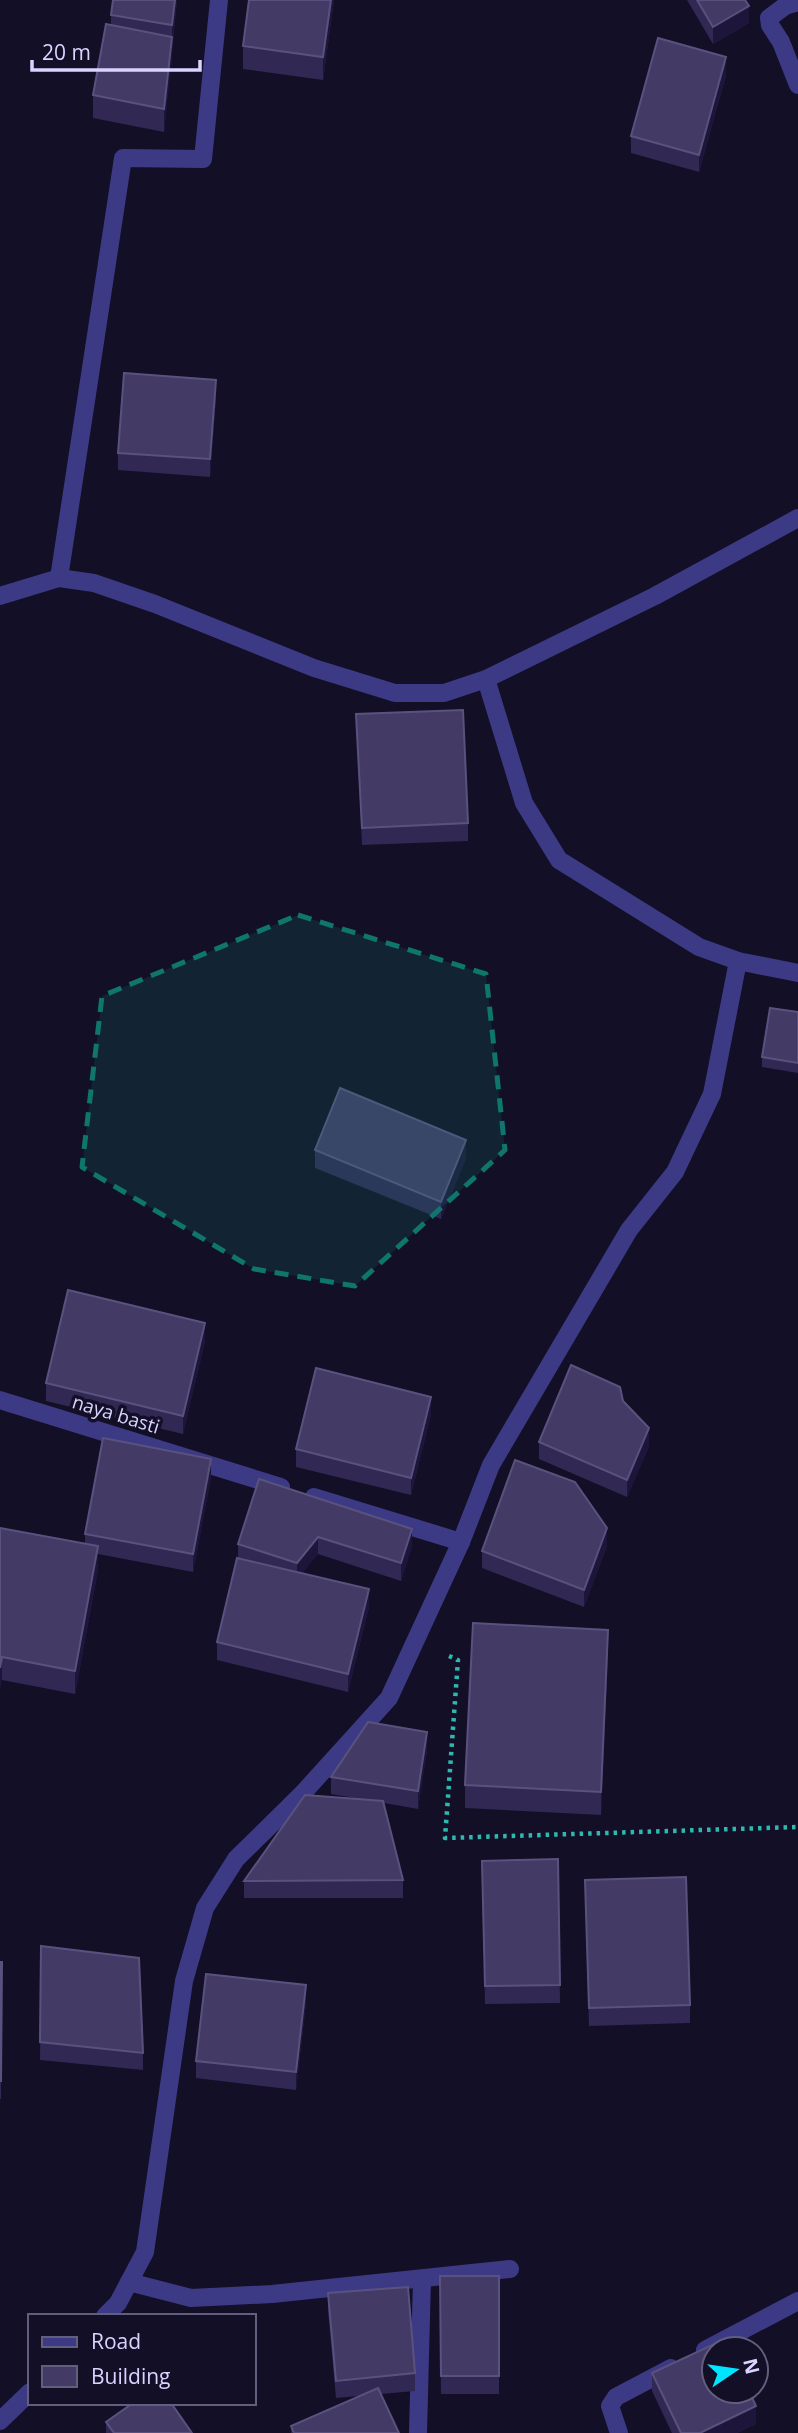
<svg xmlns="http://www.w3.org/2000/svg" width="798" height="2433" font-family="'Open Sans',sans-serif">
<rect width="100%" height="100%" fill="#130f26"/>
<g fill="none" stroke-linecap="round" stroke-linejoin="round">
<!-- path -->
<path stroke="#2fb8b0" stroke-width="4.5" stroke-dasharray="3.5 5" stroke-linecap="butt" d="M449,1656L458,1660L445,1838L798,1827"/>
<!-- minor -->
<g stroke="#3d3a85" stroke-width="18">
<path d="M798,2L785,6L769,18L770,25L781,42L798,85"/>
<path d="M59,578L123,158L203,159L219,0"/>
<path d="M0,596L59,578L94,583L155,604L314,668L395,693H444L486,679L655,596L798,518"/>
<path d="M486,679L524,803L559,860L699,947L738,961L798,973"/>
<path d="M0,1400L281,1487"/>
<path d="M314,1497L461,1542"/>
<path d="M129,2282L191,2298L272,2294L510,2269"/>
<path d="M105,2316L118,2303L145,2252L184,1981L205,1908L236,1859L303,1793L389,1698L461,1542L491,1465L629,1230L675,1172L712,1094L738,961"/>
<path d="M705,2350L798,2301"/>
<path d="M0,2421L30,2392"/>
<path d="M418,2433L422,2279"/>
<path d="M619,2433L610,2406L616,2397L671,2368"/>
</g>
</g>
<!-- wall -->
<g fill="#312854">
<path d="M177,0L164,132L93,118V95L111,25V15Z"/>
<path d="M334,0L323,80L243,69V46Z"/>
<path d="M687,0H745L749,23L713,44Z"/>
<path d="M726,75L699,172L631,153V136Z"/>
<path d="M216,398L210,477L118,470V453Z"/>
<path d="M356,714L468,823V841L362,845Z"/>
<path d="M798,1012V1073L762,1067V1057Z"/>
<path d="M315,1150L466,1158L441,1219L315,1168Z"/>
<path d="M205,1341L183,1434L46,1401V1383Z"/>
<path d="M623,1401L649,1446L627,1497L539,1459V1442Z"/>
<path d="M431,1414L411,1495L296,1467V1449Z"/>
<path d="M211,1477L193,1572L98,1554V1570L75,1694L2,1680L0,1528L85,1544V1534Z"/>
<path d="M259,1479L412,1546L401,1581L318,1554L302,1573L369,1607L348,1692L217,1660V1642L238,1558V1544Z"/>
<path d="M607,1546L584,1607L482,1568V1551Z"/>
<path d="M608,1653L601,1815L465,1808V1785Z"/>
<path d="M427,1750L418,1809L384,1803L403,1880V1898H244V1881L360,1799L331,1794V1777Z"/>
<path d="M558,1859L560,2003L485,2004L482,1878Z"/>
<path d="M585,1880L690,2005V2023L589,2026Z"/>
<path d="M41,1946L143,2053V2070L40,2060Z"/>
<path d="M0,1962H2L1,2099H0Z"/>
<path d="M306,2003L296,2090L196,2078V2061Z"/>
<path d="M440,2276H499V2394H441Z"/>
<path d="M328,2293L415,2373V2391L381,2394L399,2433H291V2426L359,2396L336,2398L328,2311Z"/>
<path d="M652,2373L756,2424L737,2433H672L652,2391Z"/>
<path d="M106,2422L192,2433H106Z"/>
</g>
<!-- shaded-wall -->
<g fill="#1d163a">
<path d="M175,0H177L172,49V25Z"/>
<path d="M331,0H334L323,80V57Z"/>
<path d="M749,6V23L713,44V27Z"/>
<path d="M172,37V60L164,132V109Z"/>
<path d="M726,57V75L699,172V155Z"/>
<path d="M216,380V398L210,477V459Z"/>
<path d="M466,1140V1158L441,1219V1202Z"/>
<path d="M205,1323V1341L183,1434V1416Z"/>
<path d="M431,1397V1414L411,1495V1478Z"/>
<path d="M649,1428V1446L627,1497V1480Z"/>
<path d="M211,1459V1477L193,1572V1554Z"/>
<path d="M607,1528V1546L584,1607V1590Z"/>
<path d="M412,1529V1546L401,1581V1563Z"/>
<path d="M318,1537V1554L297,1580V1563Z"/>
<path d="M98,1546V1570L75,1694V1671Z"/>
<path d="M369,1589V1607L348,1692V1674Z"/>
<path d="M608,1630V1653L601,1815V1792Z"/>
<path d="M2,1657V1680L0,1691V1668Z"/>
<path d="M427,1732V1750L418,1809V1791Z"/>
<path d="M306,1985V2003L296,2090V2072Z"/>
<path d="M756,2406V2424L737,2433H700Z"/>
</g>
<!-- building -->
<g fill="#433a66" stroke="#5a527e" stroke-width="2">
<path d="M113,0H175L172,25L111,15Z"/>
<path d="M249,0H331L323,57L243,46Z"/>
<path d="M697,0H745L749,6L713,27Z"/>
<path d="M106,24L172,37L164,109L93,95Z"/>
<path d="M658,38L726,57L699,155L631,136Z"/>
<path d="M124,373L216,380L210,459L118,453Z"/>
<path d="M463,710L468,823L362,828L356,714Z"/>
<path d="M770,1008L798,1012V1063L762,1057Z"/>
<path d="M340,1088L466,1140L441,1202L315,1150Z"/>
<path d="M68,1290L205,1323L183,1416L46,1383Z"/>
<path d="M571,1365L620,1387L623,1401L649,1428L627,1480L539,1442Z"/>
<path d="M316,1368L431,1397L411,1478L296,1449Z"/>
<path d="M103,1438L211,1459L193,1554L85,1534Z"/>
<path d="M515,1460L575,1482L607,1528L584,1590L482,1551Z"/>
<path d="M259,1479L412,1529L401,1563L318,1537L297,1563L238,1544Z"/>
<path d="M0,1528L98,1546L75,1671L2,1657L0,1668Z"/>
<path d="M237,1558L369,1589L348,1674L217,1642Z"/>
<path d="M473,1623L608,1630L601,1792L465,1785Z"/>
<path d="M368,1722L427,1732L418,1791L331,1777Z"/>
<path d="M305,1795L383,1801L403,1880L244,1881Z"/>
<path d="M558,1859L560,1985L485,1986L482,1861Z"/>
<path d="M686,1877L690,2005L589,2008L585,1880Z"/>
<path d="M41,1946L139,1958L143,2053L40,2042Z"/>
<path d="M0,1962H2L1,2081H0Z"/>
<path d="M206,1974L306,1985L296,2072L196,2061Z"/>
<path d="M440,2276H499V2376H441Z"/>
<path d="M408,2287L415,2373L336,2381L328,2293Z"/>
<path d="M725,2339L730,2349H714V2391H749L756,2406L700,2433H681L652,2373Z"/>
<path d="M378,2388L399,2433H294L291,2426Z"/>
<path d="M133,2403H171L192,2433H114L106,2422Z"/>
</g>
<!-- marked area -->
<path fill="#0f766e" fill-opacity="0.2" stroke="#0f766e" stroke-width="5" stroke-dasharray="14 9" stroke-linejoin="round" d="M298,915L486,974L505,1150L355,1286L254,1269L82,1167L102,996Z"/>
<g text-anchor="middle" stroke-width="7" stroke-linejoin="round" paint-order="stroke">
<!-- street labels -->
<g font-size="19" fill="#d9d4ff" stroke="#130f26">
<text transform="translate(116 1414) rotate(17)" y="7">naya basti</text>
</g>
</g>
<!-- legend -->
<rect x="28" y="2314" width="228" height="91" fill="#130f26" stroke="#625e7d" stroke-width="2"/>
<rect x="42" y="2337" width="35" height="10" fill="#3d3a85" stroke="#625e7d" stroke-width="2"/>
<text x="91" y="2349" font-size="21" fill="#d9d4ff">Road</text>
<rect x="42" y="2366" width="35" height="21" fill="#433a66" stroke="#625e7d" stroke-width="2"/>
<text x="91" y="2384" font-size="21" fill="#d9d4ff">Building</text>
<!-- north arrow -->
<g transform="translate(735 2370) rotate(77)"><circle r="33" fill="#130f26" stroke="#625e7d" stroke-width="2"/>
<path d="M0-5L12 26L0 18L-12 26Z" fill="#00e5ff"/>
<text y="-10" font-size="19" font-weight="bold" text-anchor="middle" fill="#d9d4ff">N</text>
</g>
<!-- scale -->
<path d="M32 60v10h168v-10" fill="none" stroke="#d9d4ff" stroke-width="3.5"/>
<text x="42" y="60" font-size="21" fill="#d9d4ff" stroke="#130f26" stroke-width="5" paint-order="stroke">20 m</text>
</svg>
